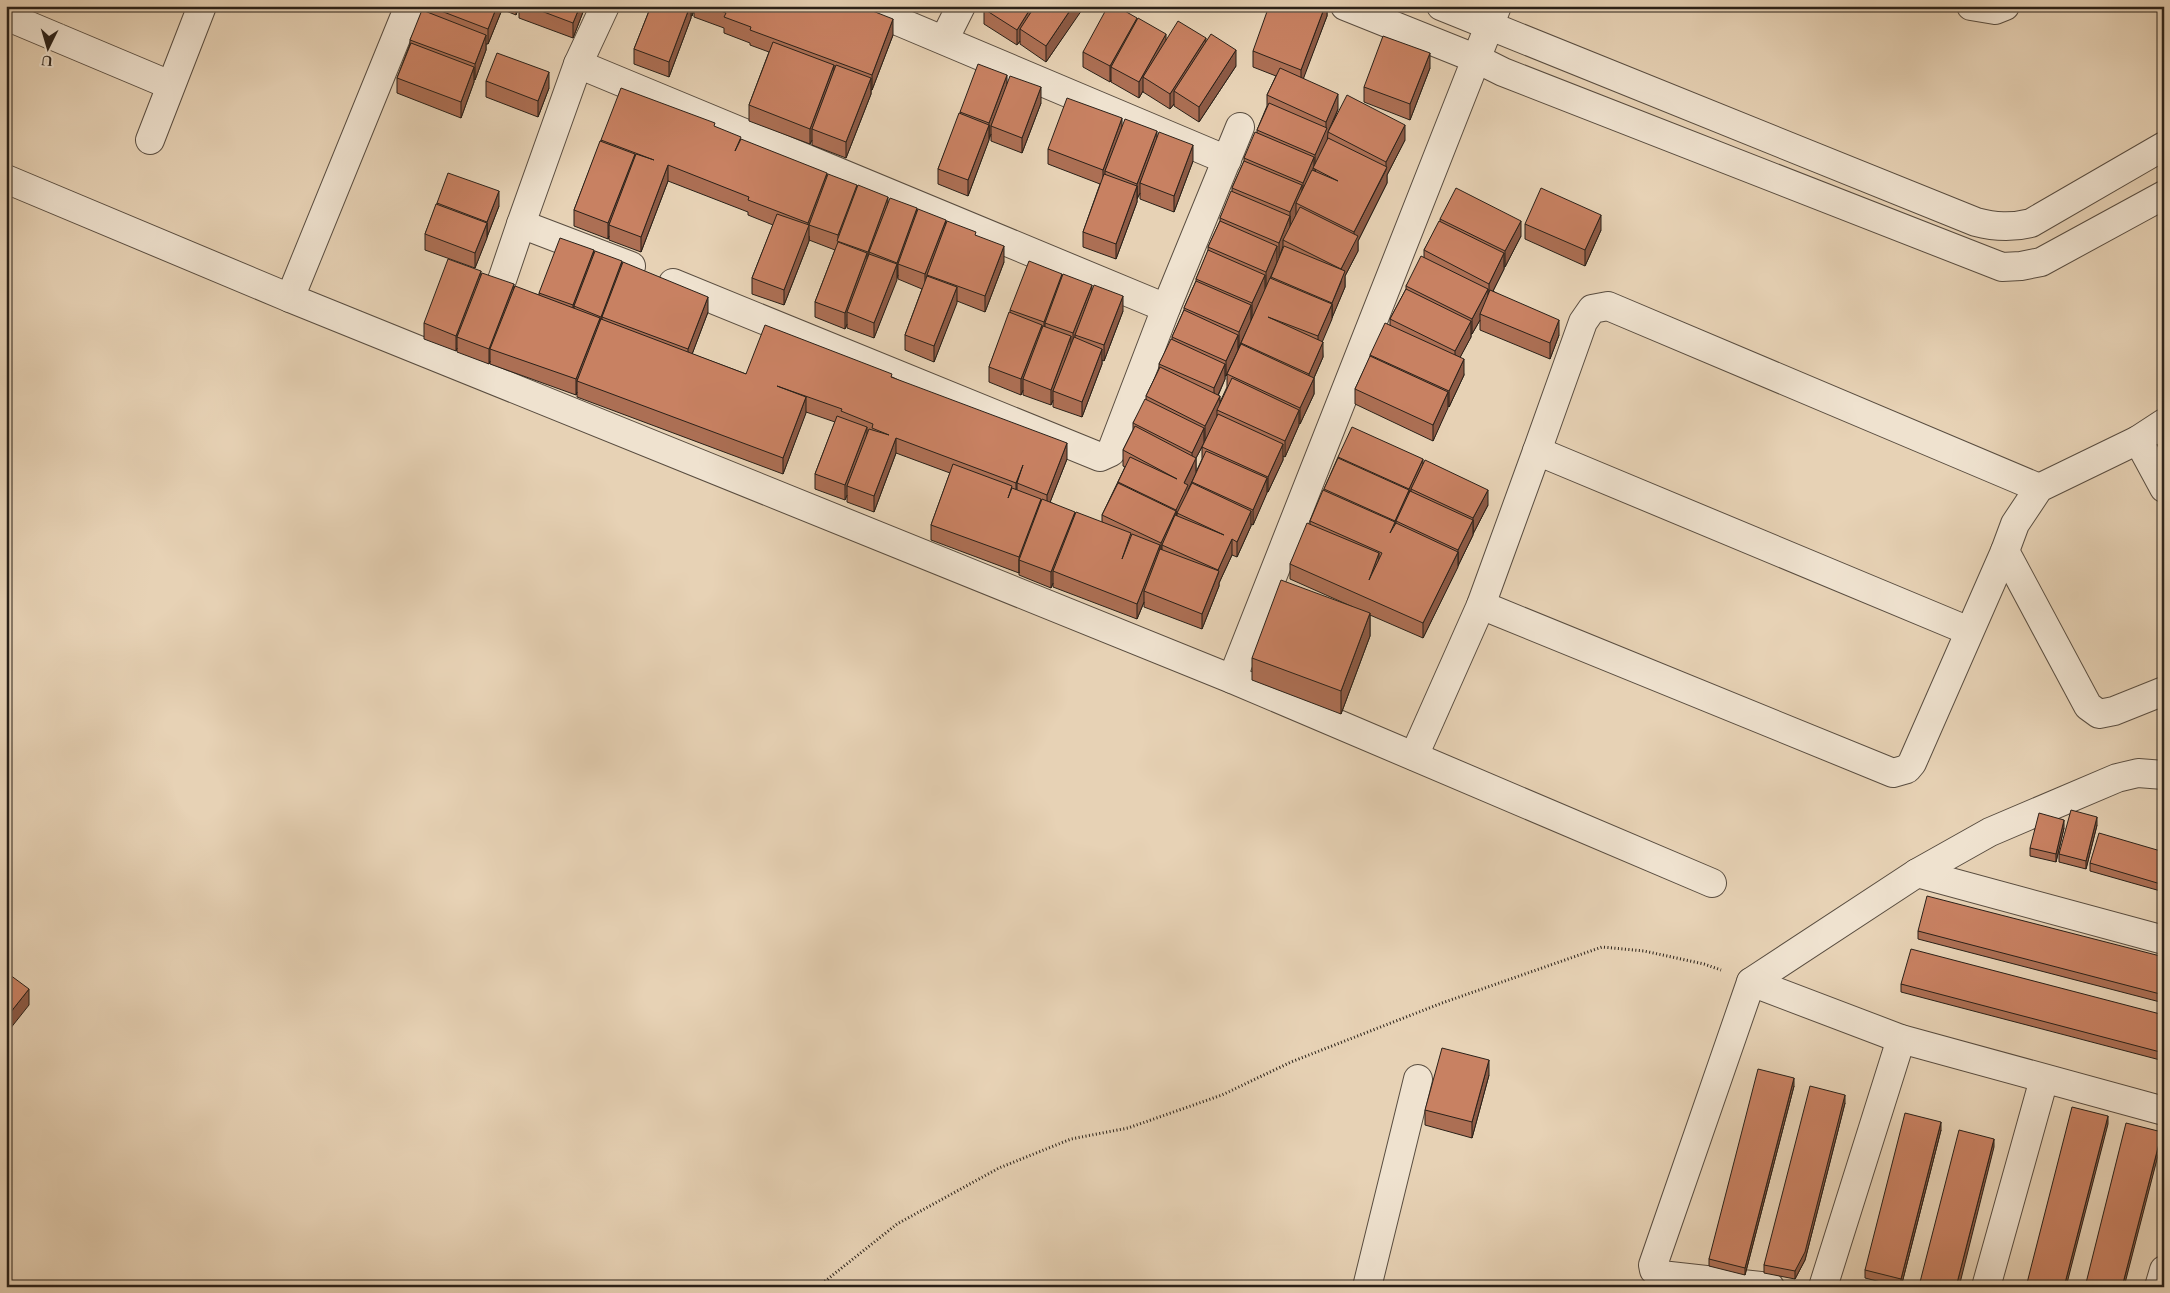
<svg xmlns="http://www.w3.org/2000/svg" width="2170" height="1293" font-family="Cardo,serif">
<rect width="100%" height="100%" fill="#e7d2b5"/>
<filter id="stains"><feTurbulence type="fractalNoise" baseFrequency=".004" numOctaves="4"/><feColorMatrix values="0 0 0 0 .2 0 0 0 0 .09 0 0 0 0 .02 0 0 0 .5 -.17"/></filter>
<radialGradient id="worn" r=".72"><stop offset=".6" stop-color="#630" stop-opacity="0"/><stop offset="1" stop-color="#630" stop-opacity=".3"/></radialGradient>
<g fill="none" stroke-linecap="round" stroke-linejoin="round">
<defs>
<g id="minor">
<path d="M409,6L290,298L1232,679L1712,883"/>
<path d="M605,6L578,64L521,224L631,266"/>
<path d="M862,6L1227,160"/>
<path d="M1345,6L1477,59L1503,72L2002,267L2021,266L2041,262L2164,195"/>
<path d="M1441,6L1976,222C1995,227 2011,228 2031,223L2164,146"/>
<path d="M1971,6L1995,10L2005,6"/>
<path d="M6,16L170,85"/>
<path d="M944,40L961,6"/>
<path d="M578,64L1166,308"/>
<path d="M150,140L202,6"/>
<path d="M6,179L290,298"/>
<path d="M502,280L521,224"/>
<path d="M673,283L1100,457L1111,452L1166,308L1240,127"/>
<path d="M2164,423L2138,440L2039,488L2015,524L2005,551L2088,706L2099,714L2114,711L2164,691"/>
<path d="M2138,440L2164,488"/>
<path d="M1537,451L1583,322L1592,309L1608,306L2039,488"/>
<path d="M1481,605L1893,773L1907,769L1912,763L2005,551"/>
<path d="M1232,679L1497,6"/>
<path d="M1414,756L1481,605L1537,451L1969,631"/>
<path d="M1917,873L2164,940"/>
<path d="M1751,982L1917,873L1990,832L2117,778L2138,773L2164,775"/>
<path d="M1367,1287L1418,1079"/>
<path d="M1770,1287L1661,1275L1654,1270L1653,1265L1751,982L1901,1039L2164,1111"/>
<path d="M1823,1287L1901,1039"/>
<path d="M1986,1287L2044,1079"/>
<path d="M2159,1287L2164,1270"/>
</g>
</defs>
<!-- minor casing -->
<use href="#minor" stroke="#594d40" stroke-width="30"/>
<!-- path -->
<path stroke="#2a2119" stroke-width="3" stroke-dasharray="1 2.5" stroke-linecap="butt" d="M812,1287L824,1282L897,1224L999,1168L1071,1139L1128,1128L1222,1095L1291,1062L1442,1003L1602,947L1644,951L1704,964L1721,970"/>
<!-- minor -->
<use href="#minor" stroke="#efe2cf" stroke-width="28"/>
</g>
<!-- wall -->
<g fill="#ac6f54" stroke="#2a2119" fill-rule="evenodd">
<path d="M424,6H586L585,9H583V12L573,38L519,18V7L516,15L501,9V12L488,44H486V50L475,80L474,79V82L461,118L397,93V78L410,44V40L424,11Z"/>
<path d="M651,6H860L893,35L872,90H871V94L846,158L812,145V140L810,144L749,121V105L769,52L750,45V43L724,33V28L694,17V10L692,16H691V18L669,77L634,64V49Z"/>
<path d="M1084,6L1046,62L1020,44V41L1017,45L984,24V9Z"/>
<path d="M1327,6V16L1303,78L1338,109L1334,120L1405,140L1387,175V183L1358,241V251L1345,276V287L1322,341L1323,357L1314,378V394L1300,424L1299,423V425L1285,457L1283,456V460L1268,492H1267L1253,525L1251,524V526L1237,557L1232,555L1219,583V586L1202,629L1144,607V602L1137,619L1053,587V583L1051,588L1019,575V572V573L931,540V525L950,473L896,453L874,512L847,502V495L845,500L815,489V474L835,422L806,412L783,474L577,397V392L576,395L490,364V361L489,364L457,352V348L456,351L424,339V323L481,276L514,288L539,295V293L594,254L622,265L708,312L692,354L746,374L892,377L1067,459L1050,502L1075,515L1102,523V515L1125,467L1123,466V450L1133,430V423L1146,400V396L1159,369V364L1172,339V337L1184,310V308L1196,281V279L1208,251V247L1220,221V218L1232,192V188L1244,161V158L1257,133V130L1267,106V95L1276,76L1253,67V51ZM1251,318L1252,319L1238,350V347H1239ZM1238,351L1227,374V387L1220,402L1218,396L1225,379V376H1226ZM1202,447V459L1196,472V458Z"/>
<path d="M1137,21L1166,40L1206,42L1236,66L1199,122L1174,106V104L1170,109L1143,92V91L1139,98L1111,82V80L1110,82L1083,67V52Z"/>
<path d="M1430,68L1410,120L1364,102V87Z"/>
<path d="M486,81L549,88L538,117L486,97Z"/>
<path d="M1007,82L1041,103L1022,153L991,141V134L968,196L938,184V169L960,114V112Z"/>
<path d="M715,127L741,140L827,177L857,188L888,202L917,212L976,236L1004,262L985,312L957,301L934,362L905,350V335L922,289L898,279V275L874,338L847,328V324L845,329L815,317V302L835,250L809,240V236V241L784,305L752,294V278L773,225L748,215V212L668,181L641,252L609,240V236L608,239L574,226V210L601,140Z"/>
<path d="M1122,127L1157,137L1193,161L1174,212L1140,199V193L1137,199V202L1116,259L1083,247V232L1100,184L1048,164V149Z"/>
<path d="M437,203L499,206L475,268L425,250V234Z"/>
<path d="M1440,219L1521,236L1505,267H1504V269L1493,291L1559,335L1550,359L1480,330V320L1472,334H1471V337L1460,357L1464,375L1449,407L1448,406L1433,441L1355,404V389L1370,357V355L1390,325V319L1406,289V286L1424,257V250L1440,221Z"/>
<path d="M1525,224L1601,230L1585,266L1525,239Z"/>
<path d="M1062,277L1092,291L1123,311L1104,361L1102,360V364L1082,417L1053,407V400L1051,405L1023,395V390L1021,395L989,382V367L1010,313V310Z"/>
<path d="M1338,457L1423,463L1488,505L1473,534V533V535L1423,638L1370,615V636L1341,714L1252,680V658L1353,607L1290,579V564L1310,524V521Z"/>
<path d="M2097,825L2086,869L2059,862V854Z"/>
<path d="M2064,828L2056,862L2030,856V848Z"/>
<path d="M2164,852V892L2090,871V863Z"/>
<path d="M1918,931L2164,957V1003L1918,939Z"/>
<path d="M1901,984L2164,1015V1061L1901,992Z"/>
<path d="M1489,1075L1472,1138L1425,1125V1110Z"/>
<path d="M1794,1086L1745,1275L1709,1266V1259Z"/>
<path d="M1845,1103L1805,1260L1795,1279L1764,1273V1265Z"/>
<path d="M1941,1130L1901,1287L1865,1278V1270Z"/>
</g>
<!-- shaded-wall -->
<g fill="#8c5a45" stroke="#2a2119">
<path d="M497,6H501V12L488,44V29Z"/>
<path d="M516,6H519L516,15Z"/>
<path d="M580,6H583V12L573,38V23Z"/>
<path d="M690,6H691V18L669,77V62Z"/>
<path d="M692,6H694V10L692,16Z"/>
<path d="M1032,6H1043L1020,29V41L1017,45V30Z"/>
<path d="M1073,6L1084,7L1046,62V46Z"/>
<path d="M1325,6H1327V16L1301,85V70Z"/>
<path d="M1137,18V33L1111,67V80L1110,82V66Z"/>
<path d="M893,19V35L872,90V75Z"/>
<path d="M1166,34V49L1143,77V91L1139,98V82Z"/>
<path d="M486,35V50L475,80V64Z"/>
<path d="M1206,38V53L1174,91V104L1170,109V94Z"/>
<path d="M1236,50V66L1199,122V107Z"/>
<path d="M1430,53V68L1410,120V104Z"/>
<path d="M834,65V81L812,129V140L810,144V129Z"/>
<path d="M474,67V82L461,118V102Z"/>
<path d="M549,72V88L538,117V101Z"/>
<path d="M1007,75V90L991,126V134L989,138V123Z"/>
<path d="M871,78V94L846,158V142Z"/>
<path d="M1041,87V103L1022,153V138Z"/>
<path d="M1338,94V109L1328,132L1327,144L1315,171V155L1326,129V122Z"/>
<path d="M1122,118V134L1105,171V179L1103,185V170Z"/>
<path d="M989,125V140L968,196V180Z"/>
<path d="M1405,125V140L1387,175V183L1358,241V251L1345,276V287L1332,318V303L1341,282V269L1354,242V232L1386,170V162Z"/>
<path d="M1157,131V147L1140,183V193L1137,199V184Z"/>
<path d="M1193,145V161L1174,212V196Z"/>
<path d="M635,154V169L609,225V236L608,239V223Z"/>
<path d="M1314,157V169L1313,168V175L1303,198V183Z"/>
<path d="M668,165V181L641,252V237Z"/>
<path d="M827,173V189L809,225V241L784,305V290L808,226V223Z"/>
<path d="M857,185V200L838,241V235Z"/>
<path d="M1302,185V201L1296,203V215L1290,228V212Z"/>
<path d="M1137,186V202L1116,259V244Z"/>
<path d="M499,191V206L487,237V222Z"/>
<path d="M888,197V212L869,252V264L868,267V252Z"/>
<path d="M917,208V224L898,264V275L897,278V263Z"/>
<path d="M1601,215V230L1585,266V250Z"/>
<path d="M1290,216V231L1283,240V246L1279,258V243Z"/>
<path d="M946,220V235L927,275V284L925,289V274Z"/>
<path d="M1521,221V236L1505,267V251Z"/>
<path d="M487,223V238L475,268V253Z"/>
<path d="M1004,246V262L985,312V296Z"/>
<path d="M1277,246V262L1266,288V272Z"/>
<path d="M594,250V266L574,306V318L573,321V305Z"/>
<path d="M867,253V269L847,312V324L845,329V313Z"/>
<path d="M1504,253V269L1489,299V284Z"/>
<path d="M622,261V276L602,317V329L601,332V317Z"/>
<path d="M897,264V280L874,338V323Z"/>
<path d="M481,271V287L457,337V348L456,351V336Z"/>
<path d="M1062,274V289L1045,323V335L1044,338V322Z"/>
<path d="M1265,275V290L1252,319V303Z"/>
<path d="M514,284V300L490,349V361L489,364V349Z"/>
<path d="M1092,285V301L1075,335V344L1073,349V333Z"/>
<path d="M957,287V303L934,362V346Z"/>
<path d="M1488,289V305L1480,314V320L1472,334V319Z"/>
<path d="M1123,296V311L1104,361V345Z"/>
<path d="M708,297V312L688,365V349Z"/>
<path d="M1332,304V319L1318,352V336Z"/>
<path d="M1251,305V321L1239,347V332Z"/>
<path d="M600,318V333L577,381V392L576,395V379Z"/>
<path d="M1559,320V335L1550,359V343Z"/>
<path d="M1471,321V337L1455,367V351Z"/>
<path d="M1042,325V340L1023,379V390L1021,395V379Z"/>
<path d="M1238,335V350L1226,376V361Z"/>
<path d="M1071,336V351L1053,391V400L1051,405V390Z"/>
<path d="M1323,342V357L1309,389V374Z"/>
<path d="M1102,349V364L1082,417V402Z"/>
<path d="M1464,359V375L1449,407V391Z"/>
<path d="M1225,364V379L1214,404V388Z"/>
<path d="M1314,378V394L1300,424V408Z"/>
<path d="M1448,392V408L1433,441V425Z"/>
<path d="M1220,396V411L1217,410V419L1205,441V426Z"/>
<path d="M806,397V413L783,474V458Z"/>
<path d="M1299,410V425L1285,457V441Z"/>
<path d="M867,427V443L847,486V495L845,500V485Z"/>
<path d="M1204,428V443L1196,458V473L1188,490V500L1177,513V524L1176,525V510L1184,483L1192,467V453Z"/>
<path d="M896,438V453L874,512V496Z"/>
<path d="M1067,443V459L1047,510V495Z"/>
<path d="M1283,444V460L1268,492V477Z"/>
<path d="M1423,459V474L1411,489V500L1409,504V489Z"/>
<path d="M1023,465L1017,483V495L1016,498V483Z"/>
<path d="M1267,478V493L1253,525V510Z"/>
<path d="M1409,490V506L1396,521V534L1395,536V521Z"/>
<path d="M1488,490V505L1473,534V518Z"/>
<path d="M1041,499V514L1019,560V573V557Z"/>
<path d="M1176,511V526L1162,545V556L1161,558V543Z"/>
<path d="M1251,511V526L1237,557V542Z"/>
<path d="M1075,512V527L1053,571V583L1051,588V572Z"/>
<path d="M1473,520V535L1458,566V550Z"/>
<path d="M1232,539V555L1219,583V586L1202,629V614L1218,574V570Z"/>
<path d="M1160,545V560L1144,591V602L1137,619V604Z"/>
<path d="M1458,552V567L1423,638V623Z"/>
<path d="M1379,553V568L1369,580Z"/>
<path d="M1370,613V636L1341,714V691Z"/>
<path d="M2097,817V825L2086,869V861Z"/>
<path d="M2064,820V828L2056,862V854Z"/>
<path d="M29,989V1005L6,1034V1018Z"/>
<path d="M1489,1060V1075L1472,1138V1122Z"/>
<path d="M1794,1078V1086L1745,1275V1268Z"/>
<path d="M1845,1095V1103L1805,1260L1795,1279V1271Z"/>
<path d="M2108,1116V1124L2066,1287H2064Z"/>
<path d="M1941,1122V1130L1901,1287V1279Z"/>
<path d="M2162,1132V1140L2124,1287H2122Z"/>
<path d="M1994,1139V1147L1959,1287H1956Z"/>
</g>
<!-- building -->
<g fill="#c88162" stroke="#2a2119">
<path d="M428,6H497L488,29Z"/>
<path d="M528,6H580L573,23Z"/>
<path d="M651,6H690L669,62L634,49Z"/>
<path d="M708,6H860L893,19L872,75L750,30L751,27L724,17L726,13Z"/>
<path d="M986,6H1032L1017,30L984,9Z"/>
<path d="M1035,6H1073L1046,46L1020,29Z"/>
<path d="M1108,6H1116L1137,18L1110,66L1083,52Z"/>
<path d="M1269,6H1325L1301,70L1253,51Z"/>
<path d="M422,10L486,35L475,64L410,40Z"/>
<path d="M1138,18L1166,34L1139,82L1111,67Z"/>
<path d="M1178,21L1206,38L1170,94L1143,77Z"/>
<path d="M1211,34L1236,50L1199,107L1174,91Z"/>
<path d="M1383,36L1430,53L1410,104L1364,87Z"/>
<path d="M773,42L834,65L810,129L749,105Z"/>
<path d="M411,43L474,67L461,102L397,78Z"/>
<path d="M497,53L549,72L538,101L486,81Z"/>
<path d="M978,64L1007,75L989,123L960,112Z"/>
<path d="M836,65L871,78L846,142L812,129Z"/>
<path d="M1280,68L1338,94L1326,122L1267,95Z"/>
<path d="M1010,76L1041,87L1022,138L991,126Z"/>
<path d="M621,88L715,123L714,126L741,137L735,151L741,139L827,173L808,223L748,200L749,197L668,165L641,237L609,225L636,154L654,160L601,140Z"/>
<path d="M1347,95L1405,125L1386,162L1328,132Z"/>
<path d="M1067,98L1122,118L1103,170L1048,149Z"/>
<path d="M1269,103L1327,128L1315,155L1257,130Z"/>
<path d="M959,113L989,125L968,180L938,169Z"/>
<path d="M1125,119L1157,131L1137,184L1105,171Z"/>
<path d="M1159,132L1193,145L1174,196L1140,183Z"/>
<path d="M1255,132L1314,157L1303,183L1244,158Z"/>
<path d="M1328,138L1387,167L1354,232L1296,203L1312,170L1338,181L1313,168Z"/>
<path d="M600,141L635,154L608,223L574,210Z"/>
<path d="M1244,161L1302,185L1290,212L1232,188Z"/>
<path d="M448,173L499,191L487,222L437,203Z"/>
<path d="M828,174L857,185L838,235L809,225Z"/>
<path d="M1104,174L1137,186L1116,244L1083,232Z"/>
<path d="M858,185L888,197L868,252L837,241Z"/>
<path d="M1456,188L1521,221L1505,251L1440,219Z"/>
<path d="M1541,188L1601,215L1585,250L1525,224Z"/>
<path d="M1231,191L1290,216L1279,243L1220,218Z"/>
<path d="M890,198L917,208L897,263L869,252Z"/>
<path d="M436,204L487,223L475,253L425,234Z"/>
<path d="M1300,207L1358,236L1341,269L1283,240Z"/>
<path d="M918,209L946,220L925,274L898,264Z"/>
<path d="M777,214L809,225L784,290L752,278Z"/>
<path d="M947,221L976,232L975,235L1004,246L985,296L927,275Z"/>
<path d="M1220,221L1277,246L1266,272L1208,247Z"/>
<path d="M1439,221L1504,253L1489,284L1424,250Z"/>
<path d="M560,238L594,250L573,305L539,293Z"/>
<path d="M838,242L867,253L845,313L815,302Z"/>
<path d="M1284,246L1345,271L1332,303L1271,277Z"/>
<path d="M1208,250L1265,275L1252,303L1196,279Z"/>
<path d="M595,251L622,261L601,317L574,306Z"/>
<path d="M869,254L897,264L874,323L847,312Z"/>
<path d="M1421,256L1488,289L1472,319L1406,286Z"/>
<path d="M448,259L481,271L456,336L424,323Z"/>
<path d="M1029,261L1062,274L1044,322L1010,310Z"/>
<path d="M623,262L708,297L688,349L602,317Z"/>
<path d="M482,273L514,284L489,349L457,337Z"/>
<path d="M1063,274L1092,285L1073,333L1045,323Z"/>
<path d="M927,276L957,287L934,346L905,335Z"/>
<path d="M1270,278L1332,304L1318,336L1268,317L1323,342L1309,374L1241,343Z"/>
<path d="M1196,281L1251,305L1239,332L1184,308Z"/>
<path d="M1094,285L1123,296L1104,345L1075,335Z"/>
<path d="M515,286L600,318L576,379L490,349Z"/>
<path d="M1406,289L1471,321L1455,351L1390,319Z"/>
<path d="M1490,290L1559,320L1550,343L1480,314Z"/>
<path d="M1184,310L1238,335L1226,361L1172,337Z"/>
<path d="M1009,312L1042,325L1021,379L989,367Z"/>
<path d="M601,319L746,374L765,325L892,374L891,377L1067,443L1047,495L1017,483L1023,465L1016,483L896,438L874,496L847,486L869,429L889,435L872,428L873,424L841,411L842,409L777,386L806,397L783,458L577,381Z"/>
<path d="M1385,323L1464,359L1449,391L1370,355Z"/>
<path d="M1043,326L1071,336L1051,390L1023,379Z"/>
<path d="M1074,337L1102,349L1082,402L1053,391Z"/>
<path d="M1171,339L1225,364L1214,388L1159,364Z"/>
<path d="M1241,344L1314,378L1300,408L1227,374Z"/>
<path d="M1370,356L1448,392L1433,425L1355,389Z"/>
<path d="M1160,367L1220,396L1205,426L1146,396Z"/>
<path d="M1232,378L1299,410L1285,441L1217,410Z"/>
<path d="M1145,399L1204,428L1192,453L1133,423Z"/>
<path d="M1218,414L1283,444L1268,477L1202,447Z"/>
<path d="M837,416L867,427L845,485L815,474Z"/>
<path d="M1135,426L1196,458L1184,483L1188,485L1176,510L1118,482L1130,457L1177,479L1123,450Z"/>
<path d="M1352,427L1423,459L1409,489L1338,457Z"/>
<path d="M1206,451L1267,478L1253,510L1192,482Z"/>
<path d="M1338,458L1409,490L1395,521L1324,489Z"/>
<path d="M1425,460L1488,490L1473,518L1411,489Z"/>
<path d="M953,464L1012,486L1008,498L1012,488L1041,499L1019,557L931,525Z"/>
<path d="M1118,483L1176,511L1161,543L1102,515Z"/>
<path d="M1192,483L1251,511L1237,542L1232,539L1218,570L1162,545L1175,515L1224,535L1177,513Z"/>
<path d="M1323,490L1395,522L1390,533L1396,523L1458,552L1423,623L1290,564L1307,523L1379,553L1369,580L1382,553L1310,521Z"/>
<path d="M1410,491L1473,520L1458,550L1396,521Z"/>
<path d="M1042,499L1075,512L1051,572L1019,560Z"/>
<path d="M1076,512L1131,533L1122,559L1132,534L1160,545L1137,604L1053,571Z"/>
<path d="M1160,549L1219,571L1202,614L1144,591Z"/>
<path d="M1281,580L1370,613L1341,691L1252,658Z"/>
<path d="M2071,810L2097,817L2086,861L2059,854Z"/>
<path d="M2039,813L2064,820L2056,854L2030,848Z"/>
<path d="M2099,833L2164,852V885L2090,863Z"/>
<path d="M1927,896L2164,957V995L1918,931Z"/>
<path d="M1911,949L2164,1015V1053L1901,984Z"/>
<path d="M6,972L29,989L6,1018Z"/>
<path d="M1442,1048L1489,1060L1472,1122L1425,1110Z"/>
<path d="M1758,1069L1794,1078L1745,1268L1709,1259Z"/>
<path d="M1810,1086L1845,1095L1805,1252L1795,1271L1764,1265Z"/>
<path d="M2072,1107L2108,1116L2064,1287H2026Z"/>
<path d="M1905,1113L1941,1122L1901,1279L1865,1270Z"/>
<path d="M2126,1123L2162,1132L2122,1287H2085Z"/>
<path d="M1959,1130L1994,1139L1956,1287H1923L1919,1286Z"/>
</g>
<!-- margin -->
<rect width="2170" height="1293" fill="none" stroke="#e7d2b5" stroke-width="25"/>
<rect x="8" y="8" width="2155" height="1278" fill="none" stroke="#2a2119" stroke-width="2.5"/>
<rect x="12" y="12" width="2145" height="1268" fill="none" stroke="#2a2119"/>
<!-- north arrow -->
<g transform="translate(48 48) rotate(185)" stroke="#efe2cf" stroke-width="4" paint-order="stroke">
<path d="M0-4L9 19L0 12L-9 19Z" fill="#2a2119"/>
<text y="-8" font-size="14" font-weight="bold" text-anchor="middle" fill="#2a2119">U</text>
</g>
<rect width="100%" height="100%" filter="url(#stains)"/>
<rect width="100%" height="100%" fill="url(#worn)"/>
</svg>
